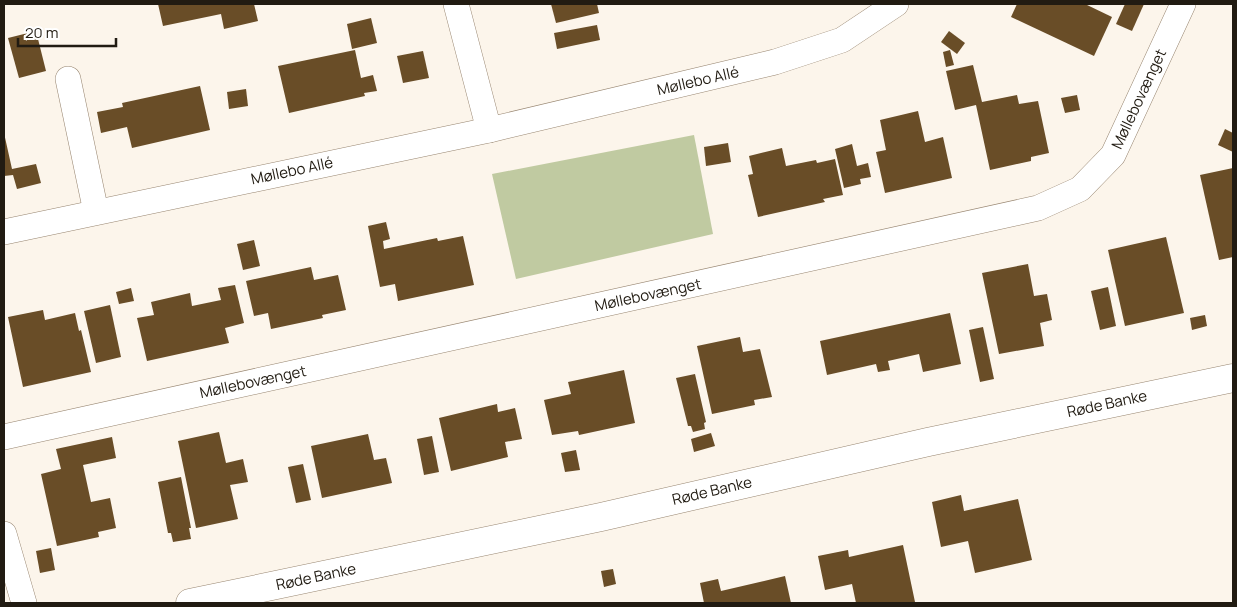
<svg xmlns="http://www.w3.org/2000/svg" width="1237" height="607" font-family="Manrope,sans-serif">
<rect width="100%" height="100%" fill="#fcf5eb"/>
<!-- green -->
<path fill="#c0caa1" d="M694,135L713,234L516,279L492,174Z"/>
<!-- building -->
<g fill="#694d27">
<path d="M158,4H254L258,21L224,29L221,14L163,26Z"/>
<path d="M551,4H597L599,13L556,23Z"/>
<path d="M1017,4H1085L1112,17L1094,56L1011,17Z"/>
<path d="M1125,4H1144L1132,31L1116,24Z"/>
<path d="M371,18L377,43L352,49L347,24Z"/>
<path d="M597,25L600,40L557,49L554,33Z"/>
<path d="M36,31L46,71L19,78L8,38Z"/>
<path d="M949,31L965,43L957,54L941,42Z"/>
<path d="M355,50L361,78L373,75L377,91L364,93L365,96L289,113L278,66Z"/>
<path d="M950,50L954,65L946,67L943,52Z"/>
<path d="M423,51L429,78L403,83L397,56Z"/>
<path d="M973,65L982,102L1017,95L1019,104L1038,101L1049,153L1031,157V161L990,170L976,105L955,110L946,71Z"/>
<path d="M200,86L210,130L132,148L127,127L101,133L97,112L123,107L122,103Z"/>
<path d="M246,89L248,106L229,109L227,92Z"/>
<path d="M1077,95L1080,110L1065,113L1061,98Z"/>
<path d="M918,111L925,142L943,137L952,178L885,193L876,152L886,150L880,120Z"/>
<path d="M1225,129L1233,133V152L1218,145Z"/>
<path d="M4,133L12,169L36,164L41,183L17,189L13,175L4,176Z"/>
<path d="M728,143L731,162L706,166L704,147Z"/>
<path d="M852,144L857,166L868,163L871,177L860,179L861,184L844,188L835,149Z"/>
<path d="M782,148L786,166L816,160L817,163L835,159L843,195L823,199L825,202L758,217L748,175L753,174L749,156Z"/>
<path d="M1233,168V257L1219,260L1200,175Z"/>
<path d="M386,222L390,239L383,241L384,249L437,238L438,241L463,236L474,285L398,301L395,284L380,287L368,226Z"/>
<path d="M1166,237L1184,313L1125,326L1108,250Z"/>
<path d="M254,240L260,266L243,270L237,244Z"/>
<path d="M1028,264L1034,296L1047,294L1052,320L1040,323L1044,346L999,354L982,273Z"/>
<path d="M311,267L314,280L338,275L346,310L322,315L323,318L271,329L268,313L254,316L246,281Z"/>
<path d="M235,285L244,323L225,328L229,343L147,361L137,318L154,315L151,302L190,293L192,306L221,300L218,288Z"/>
<path d="M1108,287L1116,326L1100,330L1091,291Z"/>
<path d="M131,288L134,301L119,304L116,292Z"/>
<path d="M110,305L121,357L96,363L84,311Z"/>
<path d="M43,310L45,320L75,313L79,331L81,330L91,372L23,387L8,317Z"/>
<path d="M950,313L961,364L923,372L919,354L888,361L890,370L878,372L876,364L827,375L820,341Z"/>
<path d="M1205,315L1207,326L1192,330L1190,318Z"/>
<path d="M983,327L994,379L980,382L969,330Z"/>
<path d="M740,337L743,352L760,349L772,397L754,400L755,405L712,414L697,346Z"/>
<path d="M624,370L635,423L579,435L578,431L552,435L544,400L571,394L568,382Z"/>
<path d="M695,374L706,422L704,423L705,429L693,432L691,426H688L676,378Z"/>
<path d="M497,404L498,412L515,408L522,439L505,442L508,457L451,471L439,418Z"/>
<path d="M219,432L226,463L243,459L248,482L230,485L238,519L196,528L178,441Z"/>
<path d="M711,433L715,446L694,452L691,439Z"/>
<path d="M368,434L374,460L386,458L392,483L322,498L311,446Z"/>
<path d="M432,436L439,472L424,475L417,439Z"/>
<path d="M112,437L116,458L83,465L91,502L110,498L116,528L98,532L99,537L57,546L41,474L61,469L56,449Z"/>
<path d="M576,450L580,470L565,472L561,453Z"/>
<path d="M303,464L311,500L296,503L288,467Z"/>
<path d="M181,477L191,528H189L191,539L173,542L171,533H168L158,482Z"/>
<path d="M961,495L964,511L1018,499L1032,560L975,573L968,541L941,547L932,502Z"/>
<path d="M903,545L915,602L856,603L852,584L825,590L818,556L848,550L849,557Z"/>
<path d="M51,548L55,570L40,573L36,551Z"/>
<path d="M613,569L616,584L604,587L601,571Z"/>
<path d="M785,576L791,603H704L700,583L718,579L721,591Z"/>
</g>
<g fill="none" stroke-linecap="round" stroke-linejoin="round">
<defs>
<g id="minor">
<path d="M456,4L489,130"/>
<path d="M68,79L96,212"/>
<path d="M4,232L489,130L775,62L842,40L896,4"/>
<path d="M4,437L1038,208L1080,189L1113,155L1183,4"/>
<path d="M4,534L24,603"/>
</g>
<path id="tertiary" d="M190,603L601,517L928,442L1233,378"/>
</defs>
<!-- minor casing -->
<use href="#minor" stroke="#988671" stroke-width="26"/>
<!-- tertiary casing -->
<use href="#tertiary" stroke="#988671" stroke-width="29"/>
<!-- minor -->
<use href="#minor" stroke="#fff" stroke-width="25"/>
<!-- tertiary -->
<use href="#tertiary" stroke="#fff" stroke-width="28"/>
</g>
<g text-anchor="middle" stroke-width="5" stroke-linejoin="round" paint-order="stroke">
<!-- street labels -->
<g font-size="15" fill="#211b12" stroke="#fff">
<text transform="translate(698 81) rotate(-13)" y="5">Møllebo Allé</text>
<text transform="translate(1139 99) rotate(-65)" y="5">Møllebovænget</text>
<text transform="translate(292 171) rotate(-12)" y="5">Møllebo Allé</text>
<text transform="translate(648 295) rotate(-12)" y="5">Møllebovænget</text>
<text transform="translate(253 382) rotate(-12)" y="5">Møllebovænget</text>
<text transform="translate(1107 404) rotate(-12)" y="5">Røde Banke</text>
<text transform="translate(712 491) rotate(-13)" y="5">Røde Banke</text>
<text transform="translate(316 577) rotate(-12)" y="5">Røde Banke</text>
</g>
</g>
<!-- border -->
<rect width="1237" height="607" fill="none" stroke="#211b12" stroke-width="10"/>
<!-- scale -->
<path d="M18 38v8h98v-8" fill="none" stroke="#211b12" stroke-width="2.5"/>
<text x="25" y="38" font-size="15" fill="#211b12" stroke="#ffffff" stroke-width="4" paint-order="stroke">20 m</text>
</svg>
